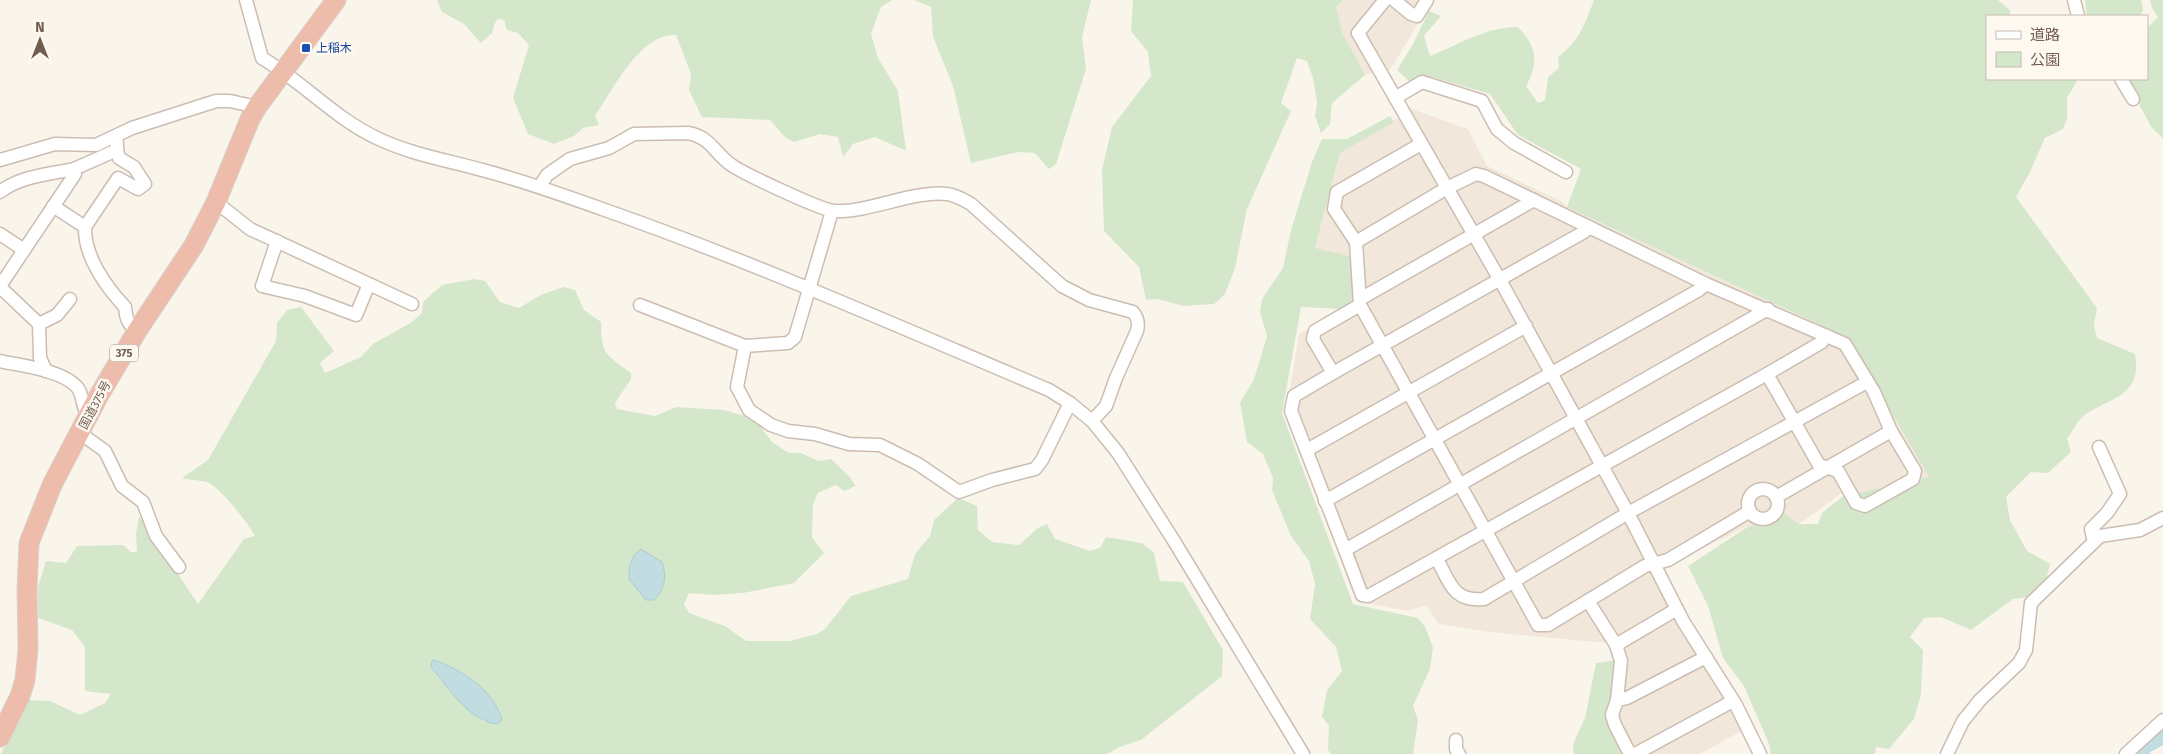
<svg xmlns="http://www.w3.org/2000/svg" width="2163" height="754" font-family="'Fira Sans','Noto Sans JP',sans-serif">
<rect width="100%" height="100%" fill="#faf5eb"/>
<!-- residential -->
<g fill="#f1e7da">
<path d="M1343,0H1432L1390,70L1365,75L1342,32L1336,7Z"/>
<path d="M1412,109L1468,129L1487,166L1561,201L1567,207L1848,338L1929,477L1852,507L1842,493L1799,524H1774L1763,527L1748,526L1671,564L1664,570L1687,621L1752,725L1700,754H1624L1608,719L1617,661L1607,643L1490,632L1439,624L1426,605L1408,611L1360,602L1286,412L1299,334L1354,303L1315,249L1340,153Z"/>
</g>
<!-- green -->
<g fill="#d5e7cb" fill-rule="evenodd">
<path d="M437,0H892L881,7L871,34L878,58L898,91L906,151L875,137L853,144L843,157L838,137L820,134L794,142L785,137L770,120L702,117L689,90L691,74L676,35C641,32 612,91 595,116L599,125L583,128L574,136L554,144L528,134L513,98L529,45L518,33L507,30L504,20L498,19L495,23L492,33L481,43L464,24L442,12Z"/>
<path d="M914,0H1091L1082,37L1086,69L1056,164L1049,169L1035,153L1018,152L971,163L953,86L933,37L931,7Z"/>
<path d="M1133,0H1343L1336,7L1342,32L1365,75L1332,103L1330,124L1321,133L1315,116L1317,103L1313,78L1307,61L1297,58L1281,103L1291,111L1247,209L1235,268L1225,294L1214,304L1184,306L1158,299L1146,300L1139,267L1104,231L1102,170L1112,127L1151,76L1148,52L1131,31Z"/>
<path d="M1594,0H1998L2010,10V16H1987V79H2078L2067,98V118L2063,129L2045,138L2030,172L2016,197L2097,308L2094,325L2097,338L2135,354C2142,395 2115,396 2086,414C2078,419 2073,431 2067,439L2071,452L2048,473L2031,472L2006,497L2010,520L2027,551L2050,564L2045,584L2029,597L2013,599L1971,630L1941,617L1924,618L1910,637L1923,650L1921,694L1914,719L1889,749L1876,747L1875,754H1771L1769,744L1744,686L1723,658L1708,606L1688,566L1749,526L1763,527L1774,524L1783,512L1799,524H1818L1822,513L1842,497L1929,477L1848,338L1567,207L1581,169L1518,135L1490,94L1425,75L1410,82L1397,70L1413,44L1429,11L1441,16L1424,36L1430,56C1460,44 1485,27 1518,27C1537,47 1539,62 1526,86L1538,103L1545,100L1548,77L1559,68L1558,57C1579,41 1585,24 1594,0Z"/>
<path d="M2085,0H2141L2143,9L2141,16H2087Z"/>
<path d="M2150,0H2163V138L2152,128L2125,79H2147V25L2149,26L2158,17L2152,8Z"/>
<path d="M1390,116L1394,122L1340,153L1315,248L1353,257L1354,303L1341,309L1301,307L1282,413L1353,604L1418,618L1425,627L1433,647L1430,669L1413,706L1418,720L1413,754H1331L1328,750L1329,726L1322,717L1327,690L1342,671L1336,647L1310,619L1315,584L1309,561L1291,536L1272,490L1273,478L1263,454L1247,442L1240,403L1254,379L1267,336L1260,312L1262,299L1283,268L1291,230L1312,162L1322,139H1347Z"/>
<path d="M474,279L485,281L500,302L519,308L541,295L563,287L575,290L584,310L601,322C601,355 606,354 631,373V379L615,403L617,409L655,416L676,407L724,410L745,416L760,426L772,442L789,453H801L818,461L831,459L849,476L856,486L844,491L836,485L818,493L813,505L812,537L824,553L794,583L743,593L714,595L689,593L684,604L689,613L725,626L746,641H790L817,634L825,629L851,596L908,579L915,554L930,536L934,520L958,498L977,506L978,530L992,542L1019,545L1038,528L1047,524L1055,539L1090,551L1100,548L1106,537L1142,543L1154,553L1160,581L1183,582L1223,650L1222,676L1141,740L1120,747L1107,754H1L27,700L50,701L80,715L105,703L111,694L85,691V647L72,630L38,618V587L46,561L66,563L77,546L123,545L131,552H137L136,534L139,516L198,604L244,539L255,536C248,523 222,490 209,483C202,480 190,480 182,478L208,460L276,341L277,323L287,310L301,307L334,351L320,363L325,373L361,357L373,344L412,322L422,313L423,302L442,285ZM442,663C472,678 483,687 501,715L484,722L459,701L431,667Z"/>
<path d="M1617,660L1608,719L1624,754H1574L1573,744L1585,718L1596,663Z"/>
</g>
<!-- water -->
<g fill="#c1dde2" stroke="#a9cbd3">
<path d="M641,549L662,562C667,577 665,589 654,600H646L629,579C629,566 630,557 641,549Z"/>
<path d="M434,660C462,670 494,690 502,720L497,724C469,721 448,687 431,667L432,661Z"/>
</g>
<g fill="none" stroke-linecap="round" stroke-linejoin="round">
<!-- river -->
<path stroke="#c1dde2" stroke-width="18" d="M2139,754L2144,745L2163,735"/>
<defs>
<g id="minor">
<path d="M246,0L262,58C303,82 335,119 379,139C413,155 451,161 486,171C527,182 566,196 605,210C756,263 902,328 1049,390L1070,403L1092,421L1118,453L1174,541L1303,754"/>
<path d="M1385,0L1358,33L1500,280L1628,513L1683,621L1736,705L1760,754"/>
<path d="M1394,0L1411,14L1417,16L1427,0"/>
<path d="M2074,0L2078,16"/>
<path d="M2121,79L2133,99"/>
<path d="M1395,98L1422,82L1482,101L1497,129L1514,143L1566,172"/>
<path d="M1421,144L1337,192L1334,209L1356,242L1360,305L1538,625H1548L1645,566L1668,560L1750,511"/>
<path d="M117,150L119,158L134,167L145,184L138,189L118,178L85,227C84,256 106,287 125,307C126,319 128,324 137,331"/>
<path d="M0,160L55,144L96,145L132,128L216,101H230L257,107"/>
<path d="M74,169L117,150V142"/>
<path d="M540,186L547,175L570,159L609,148L634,134L688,133C710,137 714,152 730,164C742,173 821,210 834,211C868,213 914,190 947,194C956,195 964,200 971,204L1062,286L1089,300L1133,312C1138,318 1139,323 1137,331L1116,378L1106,406L1092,421"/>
<path d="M0,192C20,176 50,174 74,169L75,174L0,286"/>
<path d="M216,202L250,229L412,304"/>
<path d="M53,206L85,227"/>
<path d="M832,211L795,337L788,343L745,346L737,387L749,410L771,425L788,431L815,434L849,444L880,445L918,464L959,492L992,480L1035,469L1042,460L1070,403"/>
<path d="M1589,227L1584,232L1333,373L1294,396L1291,411L1345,550L1768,309"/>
<path d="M0,234L24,250"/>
<path d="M277,241L262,286L305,296L356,315L369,284"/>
<path d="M1356,242L1447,188L1476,174L1484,176L1706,284L1845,344L1874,392L1891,431L1776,497"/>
<path d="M0,287L39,324L40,358L46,371"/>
<path d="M1360,299L1534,200"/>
<path d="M640,305L745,346"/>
<path d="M39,324L57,315L70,299"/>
<path d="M0,361C22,366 62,370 77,387C84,395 81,408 89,415"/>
<path d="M1333,373L1313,339L1315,331L1360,305"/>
<path d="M1767,374L1819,465L1838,471L1856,503L1865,506L1913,479L1915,471L1891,431"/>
<path d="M80,433L105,451L122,486L143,502L156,536L179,567"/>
<path d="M1307,450L1526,326"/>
<circle cx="1763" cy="504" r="15"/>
<path d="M1325,501L1699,290L1706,284"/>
<path d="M2094,542L2091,529L2107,513L2120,494L2099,447"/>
<path d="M1345,550L1362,595L1368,596L1767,374L1822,342L1825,335"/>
<path d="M1437,559C1450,583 1453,602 1484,599L1628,513L1867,382"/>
<path d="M1588,601L1616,645L1621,661L1617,700L1612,715L1615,725L1630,754"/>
<path d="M1616,645L1677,609"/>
<path d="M1617,700L1627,698L1706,657"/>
<path d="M1456,740V749L1459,754"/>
<path d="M1635,754L1733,701"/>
<path d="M1947,754L1963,721L1980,700L2019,663L2026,650L2031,603L2100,536L2140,530L2163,518"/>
<path d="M2126,754L2163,720"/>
</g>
<path id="highway" d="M0,737L20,696L25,680L28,649L27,590L29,543L52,485L98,397L137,331L194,245L216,202L250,119L257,107L336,0"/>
</defs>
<!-- minor casing -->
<use href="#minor" stroke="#ccbdb2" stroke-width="15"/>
<!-- highway casing -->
<use href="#highway" stroke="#d8d2ce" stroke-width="21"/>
<!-- minor -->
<use href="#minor" stroke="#fff" stroke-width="12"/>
<!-- highway -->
<use href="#highway" stroke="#edbcaa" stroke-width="19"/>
</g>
<!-- markers -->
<rect fill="#1a4fb4" stroke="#fdf9f1" stroke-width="2" x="301" y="43" width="10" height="10" rx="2.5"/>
<g text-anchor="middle" stroke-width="5" stroke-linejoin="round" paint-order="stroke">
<!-- shield labels -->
<rect fill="#fdf9f1" stroke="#9c8c81" stroke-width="1" x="110" y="344.5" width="28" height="17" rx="4"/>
<g font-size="11" font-weight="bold" fill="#735d51">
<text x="124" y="357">375</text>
</g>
<!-- transit labels -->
<g font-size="12" fill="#164399" stroke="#fdf9f1" text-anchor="start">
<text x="316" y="52">上稲木</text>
</g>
<!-- street labels -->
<g font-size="12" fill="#735d51" stroke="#fdf9f1">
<text transform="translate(95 405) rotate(-62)" y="4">国道375号</text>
</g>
</g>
<!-- legend -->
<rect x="1986" y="15" width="162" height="65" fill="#fdf9f1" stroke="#c6bbb1"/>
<rect x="1996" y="31" width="25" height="8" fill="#ffffff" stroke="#c6bbb1"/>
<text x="2030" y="40" font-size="15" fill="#735d51">道路</text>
<rect x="1996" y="52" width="25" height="15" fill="#d5e7cb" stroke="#c6bbb1"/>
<text x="2030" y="65" font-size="15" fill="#735d51">公園</text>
<!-- north arrow -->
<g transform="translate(40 40)" stroke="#fdf9f1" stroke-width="4" paint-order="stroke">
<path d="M0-4L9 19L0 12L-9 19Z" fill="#735d51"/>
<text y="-8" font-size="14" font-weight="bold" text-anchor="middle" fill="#735d51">N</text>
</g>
</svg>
